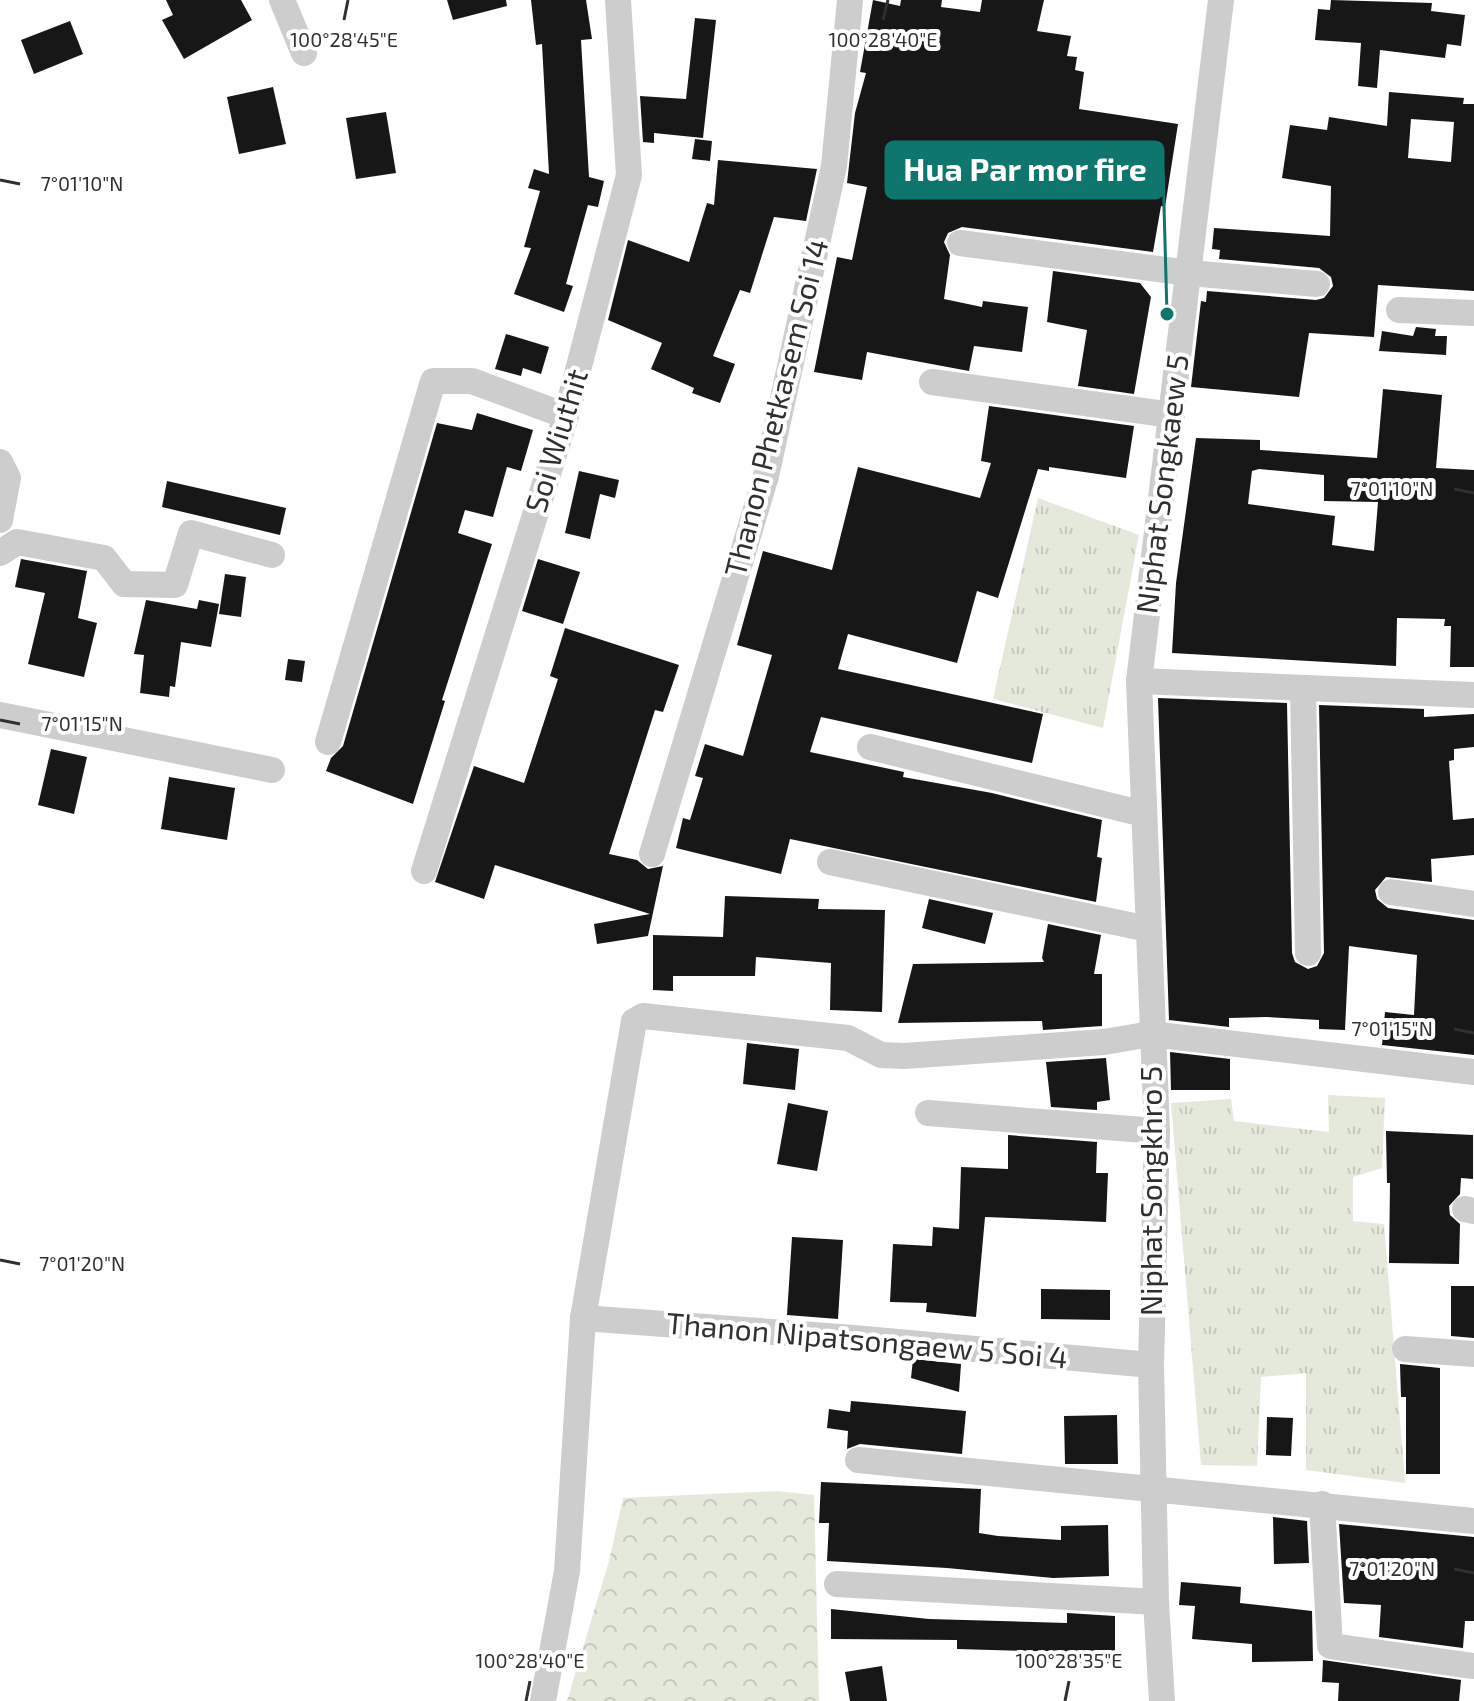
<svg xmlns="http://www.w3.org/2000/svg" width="1474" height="1701" font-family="'Exo 2',sans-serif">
<defs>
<pattern id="grass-tufts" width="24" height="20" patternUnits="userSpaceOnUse" patternTransform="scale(2)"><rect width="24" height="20" fill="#e5e9dc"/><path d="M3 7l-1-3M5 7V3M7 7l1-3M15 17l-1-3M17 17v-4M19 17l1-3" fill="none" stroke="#c5c8bd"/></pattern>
<pattern id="forest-crowns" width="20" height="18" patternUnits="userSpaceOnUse" patternTransform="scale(2)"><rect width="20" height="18" fill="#e5e9dc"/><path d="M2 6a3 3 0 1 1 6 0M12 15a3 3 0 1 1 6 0" fill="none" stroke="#c5c8bd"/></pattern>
</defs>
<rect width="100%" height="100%" fill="#fff"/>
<!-- grass -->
<g fill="url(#grass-tufts)">
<path d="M1038,498L1139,535L1103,728L993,699Z"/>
<path d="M1328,1095L1385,1098L1382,1168L1353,1177V1221L1384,1224L1405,1483L1306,1470V1373L1261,1377L1257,1466L1201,1465L1171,1103L1231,1099L1234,1121L1329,1132Z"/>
</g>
<!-- forest -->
<path fill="url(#forest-crowns)" d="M777,1491L814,1495L819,1701H567L609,1561L623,1498Z"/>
<!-- building -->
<g fill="#171717" fill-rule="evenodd">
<path d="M166,0H241L252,20L184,59L162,20L173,15Z"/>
<path d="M447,0H506L507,6L453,20Z"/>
<path d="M531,0H586L592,39L581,40L589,177L604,181L598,207L588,205L566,284L573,286L564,312L514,294L531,248L524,247L540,191L528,188L534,169L549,174L542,44L536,45Z"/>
<path d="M873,0L900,6L901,0H942L941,7L980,12L982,0H1044L1037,31L1071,36L1067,56L1077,57L1075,70L1084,72L1079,109L1178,124L1165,207L1161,206L1153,252L962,227L948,233L944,242L950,255L944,299L982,307L983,301L1028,307L1022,352L974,346L969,371L867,352L862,380L814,372L837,257L852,260L867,187L847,183L855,113L866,73L860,72Z"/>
<path d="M1331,0L1432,3L1431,11L1465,15L1461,46L1447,44L1445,58L1380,50L1377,88L1358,86L1361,43L1315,40L1318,9L1330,10Z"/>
<path d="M695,18L716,20L703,138L654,133V143L643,142L640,96L686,99Z"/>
<path d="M70,21L83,54L34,74L21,40Z"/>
<path d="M273,87L286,144L239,154L227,97Z"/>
<path d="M1389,92L1464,98L1463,104H1474V291L1378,285L1374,337L1309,333L1299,397L1191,387L1201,301L1206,302L1207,291L1316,300L1324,298L1333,286L1331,277L1319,268L1219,259L1220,250L1212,249L1214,228L1330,236L1331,186L1282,178L1290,125L1327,130L1329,117L1387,126ZM1411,119L1454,122L1451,162L1408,158Z"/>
<path d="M386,112L396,173L356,179L346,118Z"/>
<path d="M695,139L712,141L710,161L692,159Z"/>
<path d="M718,160L817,169L806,221L774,217L750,293L740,290L713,356L735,364L720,403L692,393L694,388L651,369L662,343L608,320L628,240L689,262L707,203L714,205Z"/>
<path d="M1053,271L1140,283L1151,297L1134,394L1078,386L1087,330L1047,322Z"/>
<path d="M1416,327L1436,329L1435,336H1447L1446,355L1379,351L1382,331L1413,336Z"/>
<path d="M506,334L549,347L541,374L523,368L521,376L495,369Z"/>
<path d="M1383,389L1442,395L1436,468L1474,470V667H1450L1451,626H1444L1445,619L1397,618L1396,666L1172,653L1176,583L1196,438L1260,440V450L1377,458ZM1259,469L1324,475V501L1378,502L1374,551L1332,545L1335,516L1248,504L1252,471Z"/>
<path d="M989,406L1134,426L1126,478L1049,467V471L1038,469L998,598L977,591L957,663L848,634L838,669L1043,714L1032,763L821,717L810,752L904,772L903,777L992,793L1102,820L1097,857L1102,858L1096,902L790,839L781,874L676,848L683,818L690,820L703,778L695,776L705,744L743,756L772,655L737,645L763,551L832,570L858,467L980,498L991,463L981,461Z"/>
<path d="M477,413L533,430L521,471L507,467L493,517L465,510L458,533L492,544L442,700L445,701L413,804L326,771L331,758L343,746L437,423L472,430Z"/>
<path d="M579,471L619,480L615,498L600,494L590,539L565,533Z"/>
<path d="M167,481L286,508L280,535L162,507Z"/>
<path d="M21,559L87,571L78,618L97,623L84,677L28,664L45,593L15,587Z"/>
<path d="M538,559L580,572L563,624L522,611Z"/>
<path d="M225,574L246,577L241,617L219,614Z"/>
<path d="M146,600L197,609L199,600L219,604L211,647L181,642L175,687L170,686L169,697L140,693L144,655L134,654Z"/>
<path d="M565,628L679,665L663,712L655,710L609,854L637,860L648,869L663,866L648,936L597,944L594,924L650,914L495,865L484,899L435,882L474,766L524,783L558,679L550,676Z"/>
<path d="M288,659L305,661L302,682L285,680Z"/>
<path d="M1158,698L1287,703L1292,953L1295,962L1308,969L1317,966L1324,953L1319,705L1424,709V717L1474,714V747L1454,749V760L1449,761L1453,820L1474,818V855L1431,859L1432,882L1386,877L1375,890L1377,899L1388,908L1474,920V1055L1382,1045L1385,1012L1414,1015L1417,955L1349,946L1345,1030L1319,1029V1020L1266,1017L1229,1018V1027L1169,1020Z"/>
<path d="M51,749L87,757L74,814L38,805Z"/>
<path d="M169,777L235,788L227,840L161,829Z"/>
<path d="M725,896L819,899L818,909L885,910L882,1012L830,1010L831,963L756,957L755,976H673V991L653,990V935L723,937Z"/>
<path d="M929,899L993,913L985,944L922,928Z"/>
<path d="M1048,924L1101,935L1094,974H1102V1026L1043,1030L1042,1021L898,1023L913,964L1044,962L1042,958Z"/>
<path d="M747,1043L799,1049L795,1090L743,1084Z"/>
<path d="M1170,1052L1230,1059V1090H1171Z"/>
<path d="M1106,1058L1110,1100L1097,1102V1110L1051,1107L1046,1062Z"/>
<path d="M788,1103L828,1111L817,1171L777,1164Z"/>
<path d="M1386,1131L1473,1135V1179L1461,1178L1460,1194L1449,1206L1450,1215L1460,1224L1459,1264L1389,1263L1390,1183H1387Z"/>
<path d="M1008,1135L1097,1142L1096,1173H1108L1106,1222L985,1217L976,1317L926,1312L927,1303L890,1302L893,1244L932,1246L933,1227L959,1229L961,1167L1008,1169Z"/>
<path d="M792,1237L843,1240L838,1319L787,1315Z"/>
<path d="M1451,1286H1474V1338L1451,1336Z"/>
<path d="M1041,1289L1110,1290V1320L1041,1319Z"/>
<path d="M913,1359L961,1364L959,1392L911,1378Z"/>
<path d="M1400,1364L1440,1368V1474H1406V1397H1401Z"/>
<path d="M851,1401L966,1411L962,1454L860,1444L847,1449L848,1431L827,1428L829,1409L850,1412Z"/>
<path d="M1117,1415L1118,1464H1065L1064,1416Z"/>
<path d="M1267,1417L1293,1418L1291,1456L1266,1455Z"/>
<path d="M821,1482L981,1489L979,1533L998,1536L1061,1540V1526L1108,1525L1109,1576L1053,1578L947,1568L827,1561L829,1523H819Z"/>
<path d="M1273,1517L1307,1521L1309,1563L1274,1564Z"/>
<path d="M1339,1524L1474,1537V1621H1465L1463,1648L1379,1637L1381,1605L1344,1603Z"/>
<path d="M1181,1582L1241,1587L1240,1603L1312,1611L1313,1661L1252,1662V1644L1192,1639L1195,1606L1179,1605Z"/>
<path d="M831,1609L929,1619L1067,1623V1613L1115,1616V1663L1068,1664V1652L957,1649V1640L831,1639Z"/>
<path d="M1323,1660L1461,1680L1459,1701H1338L1339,1683L1322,1682Z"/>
<path d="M882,1666L887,1701H850L845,1672Z"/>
</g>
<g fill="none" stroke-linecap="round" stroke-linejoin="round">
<!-- minor -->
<g stroke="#cdcdcd" stroke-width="26">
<path d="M282,0L304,53"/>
<path d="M960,243L1189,273L1317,284"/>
<path d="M1399,310L1474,313"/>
<path d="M932,382L1172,415"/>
<path d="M0,462L8,478L0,520"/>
<path d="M0,553L17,542L104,558L124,584L175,585L191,533L272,555"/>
<path d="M1139,681L1474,695"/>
<path d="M1303,688L1308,953"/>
<path d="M0,715L272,770"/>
<path d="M328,742L433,381H472L566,416"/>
<path d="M870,747L1144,814"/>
<path d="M652,854L766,476L834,166L850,0"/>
<path d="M830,862L1148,929"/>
<path d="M424,871L566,416L629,175L618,0"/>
<path d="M1391,892L1474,904"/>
<path d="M928,1113L1157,1131"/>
<path d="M1465,1209L1474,1211"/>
<path d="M583,1318L854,1338L1151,1365"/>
<path d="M1405,1349L1474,1354"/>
<path d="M858,1460L1474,1521"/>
<path d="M1322,1504L1330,1646L1474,1666"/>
<path d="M837,1584L1156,1602"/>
<path d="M543,1701L567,1571L583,1318L634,1021L643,1016L848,1038L881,1055L904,1056L1104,1042L1151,1034L1474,1072"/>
<path d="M1162,1701L1156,1602L1151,1365L1157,1131L1139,681L1221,0"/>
</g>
</g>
<!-- ticks -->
<path fill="none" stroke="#303030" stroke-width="3" d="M344,20L348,0M883,20L888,0M0,180L20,184M1454,489L1474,493M0,720L20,724M1454,1029L1474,1033M0,1260L20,1264M1454,1569L1474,1573M526,1701L530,1681M1065,1701L1069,1681"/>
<g text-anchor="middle" stroke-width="8" stroke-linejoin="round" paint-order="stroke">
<!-- street labels -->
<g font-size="30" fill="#303030" stroke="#fff">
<text transform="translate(777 408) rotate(-76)" y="10">Thanon Phetkasem Soi 14</text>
<text transform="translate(557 441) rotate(-73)" y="10">Soi Wiuthit</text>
<text transform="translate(1163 484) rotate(-83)" y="10">Niphat Songkaew 5</text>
<text transform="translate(1152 1191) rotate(-90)" y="10">Niphat Songkhro 5</text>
<text transform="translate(867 1341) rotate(5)" y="10">Thanon Nipatsongaew 5 Soi 4</text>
</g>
</g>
<g font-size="20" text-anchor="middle" fill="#303030" stroke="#fff" stroke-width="8" stroke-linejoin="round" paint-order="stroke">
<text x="344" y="47">100°28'45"E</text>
<text x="883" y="47">100°28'40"E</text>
<text x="82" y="191">7°01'10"N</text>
<text x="1392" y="496">7°01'10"N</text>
<text x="82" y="731">7°01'15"N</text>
<text x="1392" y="1036">7°01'15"N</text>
<text x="82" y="1271">7°01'20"N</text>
<text x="1392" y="1576">7°01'20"N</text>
<text x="530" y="1668">100°28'40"E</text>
<text x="1069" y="1668">100°28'35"E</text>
</g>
<!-- callouts -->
<path fill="none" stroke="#0f766e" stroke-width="3" d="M1167 314L1163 170"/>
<circle fill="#0f766e" stroke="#fff" stroke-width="3" cx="1167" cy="314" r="8"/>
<rect fill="#0f766e" stroke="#0f766e" stroke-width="3" x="886" y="142" width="277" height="56" rx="8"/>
<g font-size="32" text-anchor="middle" font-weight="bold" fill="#fff">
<text x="1025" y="181">Hua Par mor fire</text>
</g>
</svg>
